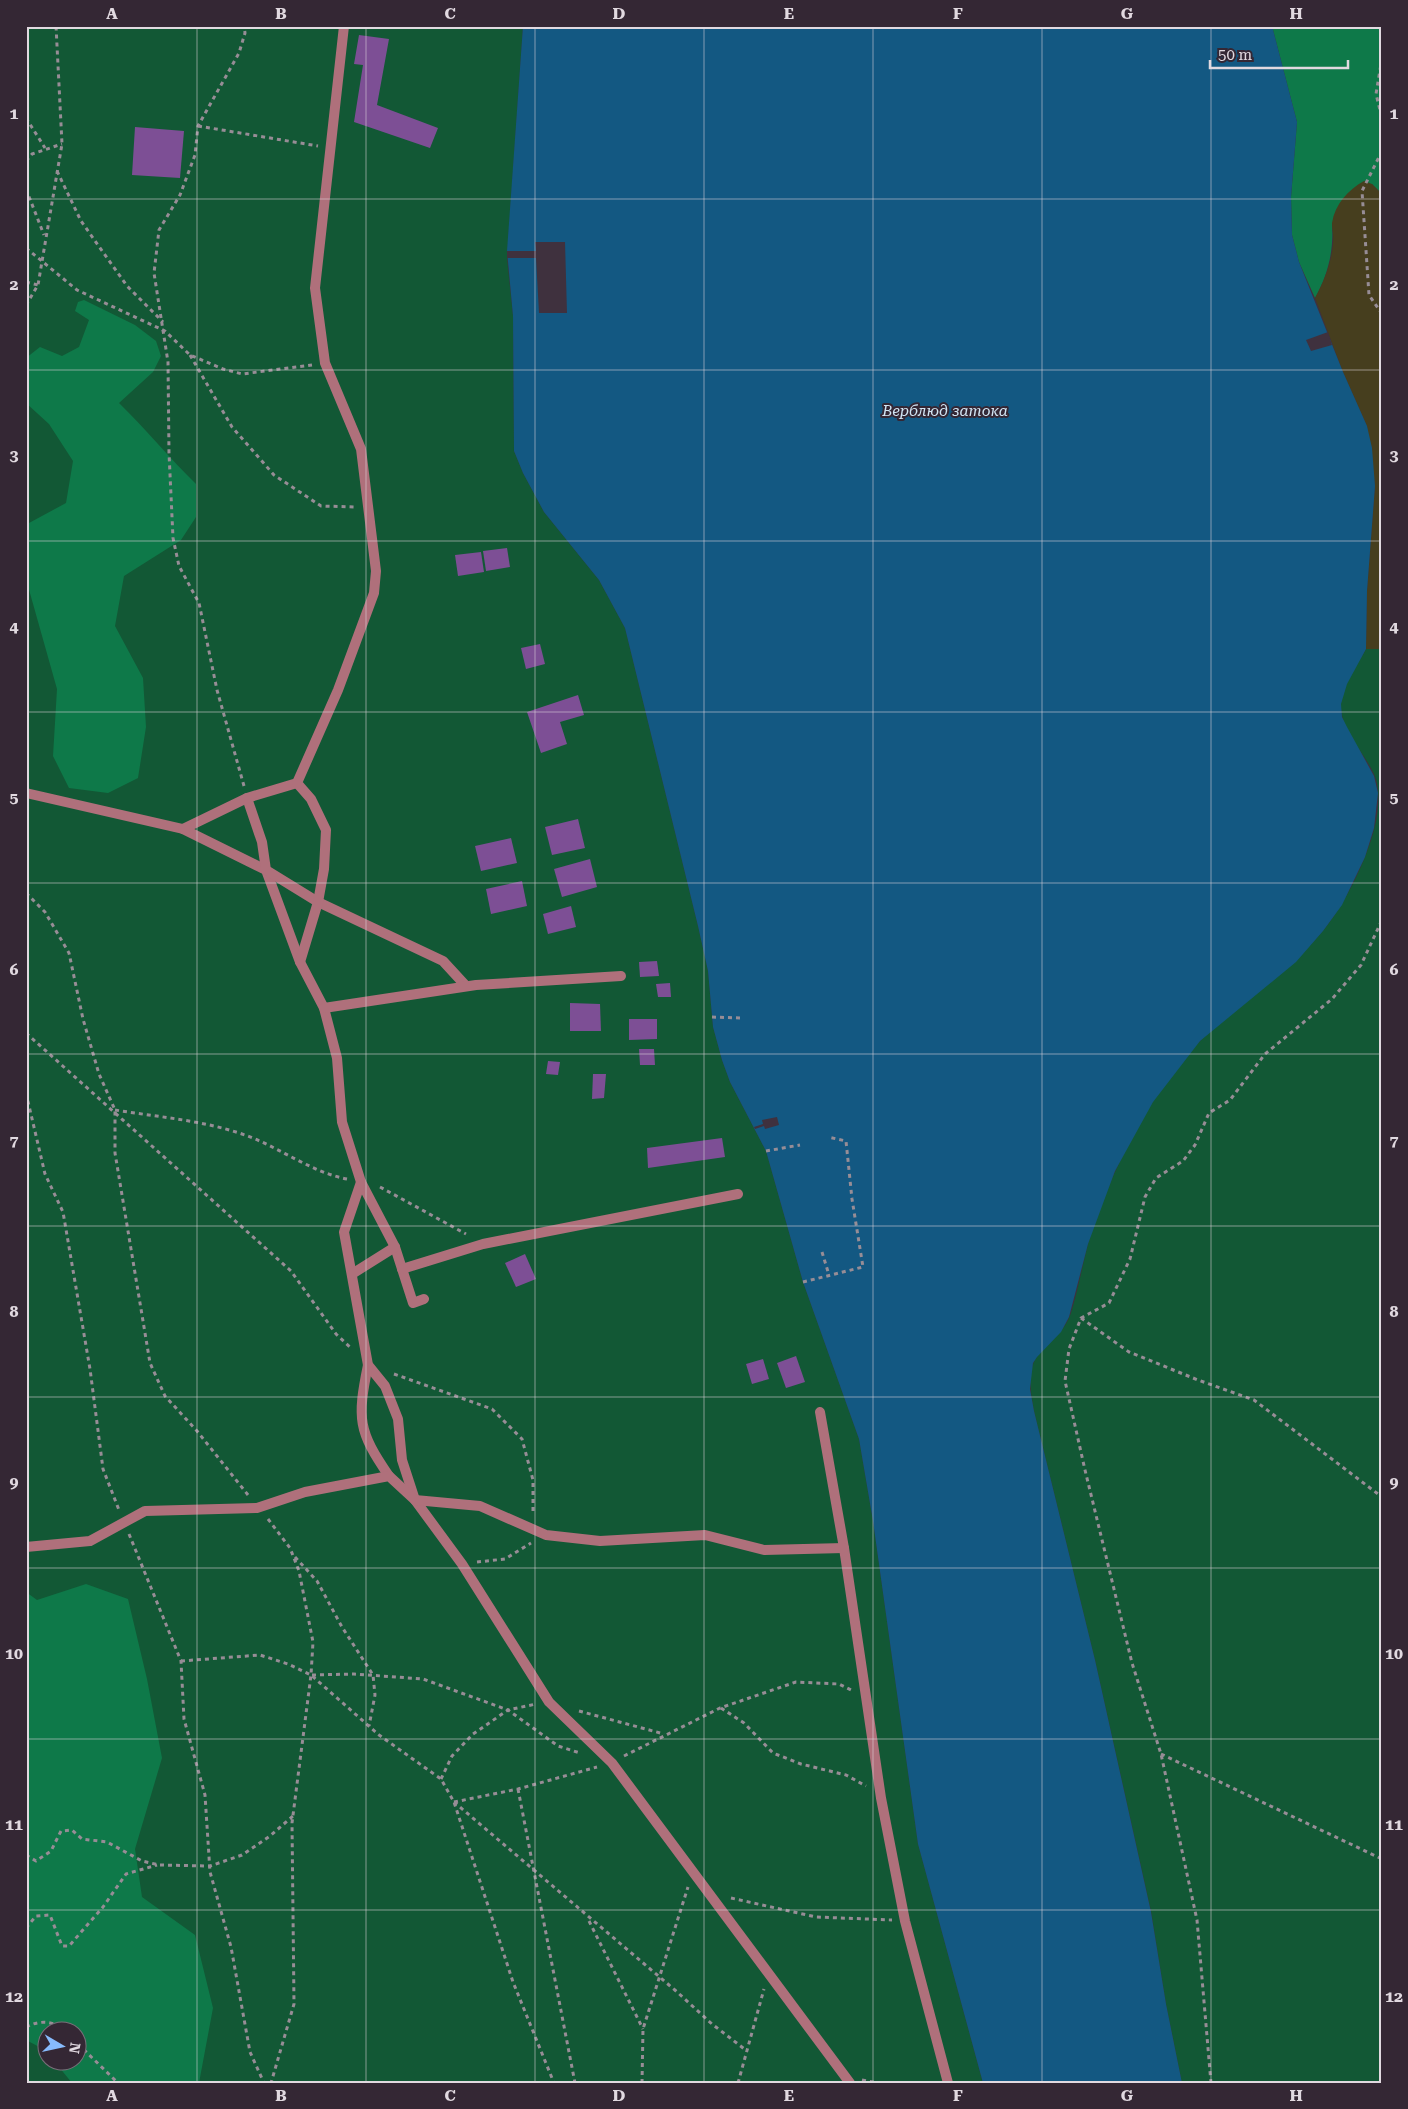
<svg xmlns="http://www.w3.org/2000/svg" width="1408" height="2109" font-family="'Roboto Serif',serif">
<rect width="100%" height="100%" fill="#3f313e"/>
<!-- green -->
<g fill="#125835" fill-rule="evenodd">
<path d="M26,26H523L507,258L513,316L514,451L523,473L544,512L599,580L625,628L698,926L708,971L713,1027L722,1060L730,1082L766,1151L803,1282L859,1439L873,1521L918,1844L983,2083H26ZM48,2032H78V2062H48Z"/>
<path d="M1366,649H1382V2083H1182L1166,2004L1151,1911L1095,1660L1034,1411C1031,1393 1026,1371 1038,1355C1050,1340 1064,1333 1071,1313C1078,1290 1082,1267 1088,1244C1108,1177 1150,1090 1200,1041C1248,993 1304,966 1341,905C1360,874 1390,810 1374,774C1364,752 1341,731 1341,706C1341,686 1357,666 1366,649Z"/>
</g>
<!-- forest -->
<g fill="#0e7949">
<path d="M1272,26H1382V194L1372,184L1332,224C1334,250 1328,275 1315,298L1299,262L1292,235L1291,197L1297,122Z"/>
<path d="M84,300L135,325L156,341L161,356L153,372L119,403C146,429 169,458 196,484V517L181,540L124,576L115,626L143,678L146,727L138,778L108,793L69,788L53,756L57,689L26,579V537L29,523L66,503L73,461L49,424L26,403V358L40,347L62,356L79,347L89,320L75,311L78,302Z"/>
<path d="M86,1584L128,1599L147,1679L162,1758L135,1849L142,1897L195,1935L213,2008L199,2083H72L55,2062H78V2032H48L47,2051L26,2040V1592L37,1600Z"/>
</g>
<!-- sand -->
<path fill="#463e1e" d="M1364,181L1372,184L1382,194V649H1366L1367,591L1375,486L1367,426L1343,372L1315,298C1324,282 1332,261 1333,243C1334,236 1332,230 1332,223C1335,204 1348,190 1364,181Z"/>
<!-- water -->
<path fill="#135882" d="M523,26H1272L1297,122L1291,197L1292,235L1299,262L1343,372L1367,426L1372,448L1375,486L1367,591L1366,649L1347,684L1341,704L1342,717L1347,727L1374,776L1378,793L1374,828L1365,857L1342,905L1323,931L1296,962L1200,1041L1153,1102L1115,1171L1088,1244L1069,1317L1061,1332L1037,1357L1033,1363L1030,1389L1034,1411L1095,1660L1151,1912L1166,2004L1182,2083H983L918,1844L873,1521L859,1439L803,1282L766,1151L730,1082L722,1060L713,1027L708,971L698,926L625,628L599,580L544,512L523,473L514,451L513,316L507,251Z"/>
<!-- pier -->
<g fill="#3f313e">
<path d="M535,242H565L567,313H539L536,258H507V251H536Z"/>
<path d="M1328,332L1332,345L1311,351L1306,340Z"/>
<path d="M777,1117L779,1125L765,1129L764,1126L755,1129L754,1127L763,1124L762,1120Z"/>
</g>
<!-- building -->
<g fill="#7d4f95">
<path d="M359,35L389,39L377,105L438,128L430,148L354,122L363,65L354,64Z"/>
<path d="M135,127L184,131L180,178L132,175Z"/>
<path d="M507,548L510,567L486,571L483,551Z"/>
<path d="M481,552L484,572L458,576L455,555Z"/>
<path d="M540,644L545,664L526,669L521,648Z"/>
<path d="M578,695L584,715L560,722L567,744L541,753L527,712Z"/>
<path d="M578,819L585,848L552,855L545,827Z"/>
<path d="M511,838L517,863L481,871L475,846Z"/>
<path d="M590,859L597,887L562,897L554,869Z"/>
<path d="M522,881L527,906L491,914L486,889Z"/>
<path d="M571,906L576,927L548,934L543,914Z"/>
<path d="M657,961L659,976L640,977L639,962Z"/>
<path d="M670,983L671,997H658L656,984Z"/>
<path d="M570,1003L600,1004L601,1031H570Z"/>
<path d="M629,1019H657V1039L629,1040Z"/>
<path d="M639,1049H654L655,1065H640Z"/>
<path d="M548,1061L560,1062L558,1075L546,1074Z"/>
<path d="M593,1074H606L604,1098L592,1099Z"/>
<path d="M722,1138L725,1157L648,1168L647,1148Z"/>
<path d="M525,1254L536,1279L516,1287L505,1263Z"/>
<path d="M796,1356L805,1382L786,1388L777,1363Z"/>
<path d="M763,1359L769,1379L752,1384L746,1364Z"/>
</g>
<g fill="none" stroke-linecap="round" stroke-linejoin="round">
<!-- path -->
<g stroke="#978d96" stroke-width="3" stroke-dasharray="4 4" stroke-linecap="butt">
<path d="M1382,58L1376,94L1382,118"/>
<path d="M26,118L45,148"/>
<path d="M198,126L318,146"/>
<path d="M1382,151L1362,191L1369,295L1382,314"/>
<path d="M26,161L32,154L62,144"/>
<path d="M57,171L81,221L127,286L163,322"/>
<path d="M26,189L44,235"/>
<path d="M26,248L77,290L165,331L190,355L223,369L242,374L312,365"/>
<path d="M26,282L38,285"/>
<path d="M26,305L38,285L62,144L56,26"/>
<path d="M190,355L232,427L274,475L321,506L356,507"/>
<path d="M244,786L217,690L199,603L179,566L173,538L169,453L168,362L154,273L159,230L180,195L195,155L198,126L239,53L245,33L244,26"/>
<path d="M26,893L45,912L69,953L83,1019L99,1074L115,1110V1153L150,1363L165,1396L197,1431L248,1495"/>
<path d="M712,1017L740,1018"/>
<path d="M26,1033L291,1271L336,1334L351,1348"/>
<path d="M26,1093L45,1174L63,1212L90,1369L103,1469L119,1510"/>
<path d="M115,1110C158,1117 201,1120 242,1134C278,1146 310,1172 347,1179"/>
<path d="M766,1151L800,1145"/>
<path d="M380,1187L466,1234"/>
<path d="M822,1252L829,1275"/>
<path d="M803,1282L863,1267L852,1199L846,1141L828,1137"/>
<path d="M1081,1318L1129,1352L1198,1380L1254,1400L1382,1497"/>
<path d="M394,1374L492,1409L522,1439L533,1480V1515"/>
<path d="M268,1519L290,1548L299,1571L313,1642L311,1675L292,1823L294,2004L271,2083"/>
<path d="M129,1534L181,1661L184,1719L205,1795L210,1872L231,1947L250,2052L264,2083"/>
<path d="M295,1557L317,1581L342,1627L373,1675L375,1695L369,1726"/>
<path d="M477,1562L505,1559L531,1543"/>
<path d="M181,1661L260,1655L288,1664L311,1675L379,1735L441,1779L454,1802L513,1982L554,2083"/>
<path d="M312,1675L354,1674L423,1679L508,1710L558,1746L580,1753"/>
<path d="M721,1708L744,1723L773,1753L801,1764L846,1775L866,1786"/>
<path d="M579,1711L664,1734"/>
<path d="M1161,1754L1382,1859"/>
<path d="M624,1756L720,1708L796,1682L839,1684L853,1691"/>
<path d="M441,1779L452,1756L473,1734L508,1710L536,1704"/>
<path d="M518,1789L575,2083"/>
<path d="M454,1802L518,1789L597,1767"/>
<path d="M454,1802L676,1991L712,2024L747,2051"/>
<path d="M26,1855L36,1861L51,1851L61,1831L72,1830L82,1839L107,1842L142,1861L159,1865L210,1866L242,1855L270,1836L293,1816"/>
<path d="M731,1898L816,1917L892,1920"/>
<path d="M589,1921L643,2029"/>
<path d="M26,1928L36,1916L50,1915L62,1946H69L103,1907L126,1874L157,1865"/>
<path d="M26,2027C40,2020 54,2020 66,2032"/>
<path d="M78,2044L118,2083"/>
<path d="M862,2080L878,2083"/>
<path d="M642,2083L643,2029L688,1887"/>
<path d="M738,2083L764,1989"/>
<path d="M1211,2083L1197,1920L1161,1754L1132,1663L1085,1470L1065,1381L1069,1349L1081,1318L1109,1303L1130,1259L1145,1197L1156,1178L1183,1161L1195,1145L1209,1113L1230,1100L1265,1054L1332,999L1361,965L1382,920"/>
</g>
<!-- lane -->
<g stroke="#af707b" stroke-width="10">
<path d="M26,793L183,829L266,870L300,962L324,1008L337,1058L342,1122L361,1182L395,1247L413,1303L424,1299"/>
<path d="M247,798L262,842L266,870L318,902L443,961L466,986"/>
<path d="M183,829L247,798L297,783"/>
<path d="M300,962L318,902L324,869L326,830L311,799L297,783L338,690L374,593L376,571L361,449L325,363L315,288L344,26"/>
<path d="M324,1008L476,985L621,976"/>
<path d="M361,1182L344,1232L368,1365L385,1386L398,1419L402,1460L415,1500L462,1564L549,1702L612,1763L850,2083"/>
<path d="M402,1269L483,1244L738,1194"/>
<path d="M352,1274L395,1247"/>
<path d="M368,1365C357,1419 358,1431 389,1476"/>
<path d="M820,1412L844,1548L881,1798L905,1921L948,2083"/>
<path d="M26,1547L90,1541L145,1511L257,1508L305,1492L389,1476L415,1500L480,1506L546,1535L600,1541L705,1535L764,1550L844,1548"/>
</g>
</g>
<!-- grid -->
<path fill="none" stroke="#e1d9e0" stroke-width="1" stroke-opacity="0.55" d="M197,26V2083M366,26V2083M535,26V2083M704,26V2083M873,26V2083M1042,26V2083M1211,26V2083M26,199H1382M26,370H1382M26,541H1382M26,712H1382M26,883H1382M26,1054H1382M26,1226H1382M26,1397H1382M26,1568H1382M26,1739H1382M26,1910H1382"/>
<g text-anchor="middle" stroke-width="4" stroke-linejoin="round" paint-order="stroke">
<!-- water labels -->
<g font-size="15" font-style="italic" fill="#d2e6f5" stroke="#342734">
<text x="945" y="416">Верблюд затока</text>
</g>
</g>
<!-- border -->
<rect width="1408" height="2109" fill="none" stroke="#342734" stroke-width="55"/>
<!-- north arrow -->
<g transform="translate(62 2046) rotate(99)"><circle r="24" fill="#342734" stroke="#796e79"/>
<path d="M0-4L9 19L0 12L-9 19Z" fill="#87bbfc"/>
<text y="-8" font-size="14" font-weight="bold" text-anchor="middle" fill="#e1d9e0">N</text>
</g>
<!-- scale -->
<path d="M1210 60v8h138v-8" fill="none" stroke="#e1d9e0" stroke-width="2.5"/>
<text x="1218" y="60" font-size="15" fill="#e1d9e0" stroke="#342734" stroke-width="4" paint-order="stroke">50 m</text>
<rect x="28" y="28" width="1352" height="2054" fill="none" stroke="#e1d9e0" stroke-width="2"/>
<g font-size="16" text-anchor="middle" font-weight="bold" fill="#e1d9e0">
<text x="112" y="19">A</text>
<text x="281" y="19">B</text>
<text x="450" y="19">C</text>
<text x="619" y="19">D</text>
<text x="789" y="19">E</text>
<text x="958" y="19">F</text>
<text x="1127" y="19">G</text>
<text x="1296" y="19">H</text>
<text x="14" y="119">1</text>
<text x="1394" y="119">1</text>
<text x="14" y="290">2</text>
<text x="1394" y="290">2</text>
<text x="14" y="461">3</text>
<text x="1394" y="461">3</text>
<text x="14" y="632">4</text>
<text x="1394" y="632">4</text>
<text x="14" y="803">5</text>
<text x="1394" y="803">5</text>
<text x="14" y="975">6</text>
<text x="1394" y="975">6</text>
<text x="14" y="1146">7</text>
<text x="1394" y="1146">7</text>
<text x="14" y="1317">8</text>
<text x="1394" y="1317">8</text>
<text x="14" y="1488">9</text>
<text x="1394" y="1488">9</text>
<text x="14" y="1659">10</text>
<text x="1394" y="1659">10</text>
<text x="14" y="1830">11</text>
<text x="1394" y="1830">11</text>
<text x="14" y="2002">12</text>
<text x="1394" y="2002">12</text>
<text x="112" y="2101">A</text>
<text x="281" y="2101">B</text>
<text x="450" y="2101">C</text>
<text x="619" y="2101">D</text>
<text x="789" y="2101">E</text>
<text x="958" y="2101">F</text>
<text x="1127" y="2101">G</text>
<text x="1296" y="2101">H</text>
</g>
</svg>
